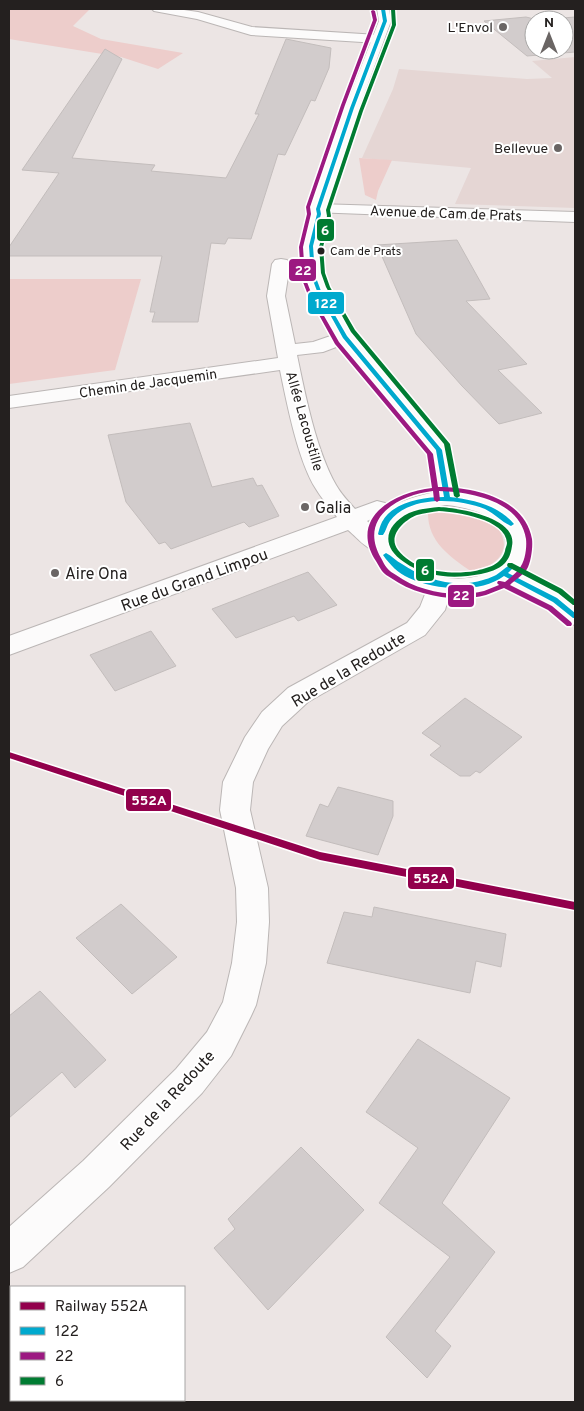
<svg xmlns="http://www.w3.org/2000/svg" width="584" height="1411" font-family="Overpass,sans-serif">
<rect width="100%" height="100%" fill="#ece5e4"/>
<!-- built -->
<path fill="#e5d6d4" d="M575,57V208L455,204L471,168L362,158L393,89L399,69L527,79L552,78L532,61Z"/>
<!-- green -->
<g fill="#edcdcb">
<path d="M9,9H90L73,26L101,39L183,53L158,69L121,57L9,39Z"/>
<path d="M359,158L392,160L378,191L376,200L365,195Z"/>
<path d="M9,279H141L115,370L9,384Z"/>
<path d="M436,508C445,508 455,507 464,509C506,518 524,559 472,572C449,556 427,541 428,511Z"/>
</g>
<!-- building -->
<g fill="#d2cccc" stroke="#c3bdbc" fill-rule="evenodd">
<path d="M526,17L538,20L575,17V52L527,56L484,21ZM534,20H564V50H534Z"/>
<path d="M286,39L331,48L329,68L315,101L311,100L285,155L278,154L251,239L228,238L225,244L211,243L198,322H152L155,312H150L162,256H9V247L59,173L22,170L105,49L122,59L72,158L155,165L151,171L226,178L259,114H255Z"/>
<path d="M457,240L490,299L466,301L527,364L498,370L542,413L499,424L462,386L416,334L377,245Z"/>
<path d="M190,423L212,487L253,478L257,486L262,485L279,516L249,527L244,522L171,549L165,542L159,544L126,502L108,435Z"/>
<path d="M308,572L337,605L298,621L294,616L236,638L212,609Z"/>
<path d="M151,631L176,666L115,691L90,655Z"/>
<path d="M465,698L522,737L480,773L476,771L470,776H460L430,755L441,746L422,733Z"/>
<path d="M338,787L393,801V816L378,855L306,836L320,804L328,807Z"/>
<path d="M121,904L177,957L132,994L76,938Z"/>
<path d="M374,907L506,934L501,967L476,961L470,993L327,963L344,912L372,917Z"/>
<path d="M40,991L106,1060L75,1088L62,1072L9,1118V1016Z"/>
<path d="M418,1039L510,1098L442,1203L495,1252L435,1331L451,1346L427,1378L386,1337L450,1257L379,1203L418,1148L366,1112Z"/>
<path d="M301,1147L364,1210L268,1310L214,1248L235,1229L228,1219Z"/>
</g>
<g fill="none" stroke-linecap="round" stroke-linejoin="round">
<defs>
<g id="minor">
<path d="M152,9H177L198,12L252,27L378,35L384,39L378,43L251,35L197,19L154,11Z"/>
<path d="M318,204L575,212V222L312,212L310,209L312,206Z"/>
<path d="M281,259L287,260L290,264L285,296L295,344L313,342L345,331L352,333L355,337L352,341L323,352L297,355C305,394 316,450 336,485C341,494 348,501 355,509L377,501L385,503L389,508L385,513L367,521L389,541L393,546L389,551C371,556 361,541 348,530L9,655V636L337,517C330,508 322,499 316,489C298,461 287,404 280,370L9,408V396L278,358L267,296L272,264L275,260Z"/>
<path d="M440,577L449,579L452,585L445,610L425,635L308,702L282,726L268,749L253,782L250,810L268,888L269,922L266,963L256,1005L251,1016L231,1056L202,1093L109,1187L23,1267L9,1273V1227L83,1161L176,1069L207,1032L223,1002L232,963L237,922L236,888L220,810L223,782L245,737L262,712L288,688L407,623L420,607L431,579Z"/>
</g>
<path id="secondary" d="M377,9H389L391,21L359,108L326,209L327,214L320,246L322,275L328,291L353,335L450,450L457,492C472,495 488,498 502,505C530,520 541,546 521,572L564,594L575,603V625L566,622L546,606L504,584C471,596 432,599 399,581C386,574 378,564 372,550C354,512 408,498 435,492L428,451L338,341L310,291L304,275L302,246L311,214L310,209L345,108L379,21ZM447,505C470,508 502,515 507,542C508,548 508,555 504,560C482,587 434,581 408,565C402,560 397,555 394,547C380,517 427,507 447,505Z"/>
</defs>
<!-- minor casing -->
<use href="#minor" stroke="#bbb6b5" stroke-width="2"/>
<!-- secondary casing -->
<use href="#secondary" stroke="#bbb6b5" stroke-width="2"/>
<!-- minor -->
<use href="#minor" fill="#fcfbfb" fill-rule="evenodd"/>
<!-- secondary -->
<use href="#secondary" fill="#fcfbfb" fill-rule="evenodd"/>
<defs>
<g id="bus-1">
<path d="M381,9H385L387,21L354,108L320,209L321,214L313,246L315,275L321,291L347,336L442,450L450,497C474,500 498,505 514,524L511,526C502,522 495,514 485,509C458,498 410,495 390,521C387,525 386,531 383,535H379L378,534C379,530 380,526 382,522C393,502 422,497 444,497L436,450L343,338L317,291L311,275L309,246L317,214L316,209L350,108L383,21Z"/>
<path d="M386,553C392,556 396,561 402,564C424,579 456,589 483,580C486,579 490,578 494,576C501,573 506,565 513,565L514,567L508,573L557,598L575,613V618H573L553,602L504,576C480,594 435,590 409,578C398,573 390,565 383,555Z"/>
</g>
<path id="bus-2" d="M373,10L375,11L377,20L345,105L310,207L311,214L303,247L305,277L312,295L339,342L433,454L438,487C473,487 525,498 532,539C533,547 531,562 527,569C523,575 515,580 510,585L552,606L571,622L572,624L571,626H567L548,610L504,588C498,590 492,593 486,595C457,603 416,596 391,578C388,576 384,574 382,571C379,567 377,562 374,558C350,515 397,492 432,488L427,454L335,344L308,295L301,277L299,247L307,214L306,207L341,105L373,20L371,11ZM433,491L434,500L437,502L440,500L439,491C472,492 520,501 526,539C527,548 525,562 519,569C515,574 510,578 505,582L500,581H498L497,583L499,585C494,587 489,589 484,591C456,598 419,592 396,575C393,573 389,571 387,568C384,565 383,561 381,558C358,518 398,495 433,491Z"/>
<g id="bus-3">
<path d="M391,9H395L396,25L363,111L330,210L331,216L323,247L325,273L330,287L355,330L450,444L460,496L457,498L454,496L444,444L351,332L326,287L321,273L319,247L327,216L326,210L359,111L392,25Z"/>
<path d="M439,507C458,508 518,517 512,546C511,553 509,559 505,563C498,570 489,572 481,574C455,579 426,578 404,562C380,546 385,525 409,513C418,509 429,508 439,507ZM439,511C457,512 506,519 507,543C507,546 505,548 505,551C501,565 488,568 475,571C450,575 415,572 398,550C387,536 404,520 417,515C424,513 432,512 439,511Z"/>
<path d="M508,563H512L562,589L575,600V605H573L558,593L508,567L507,565Z"/>
</g>
</defs>
<!-- bus-1 casing -->
<use href="#bus-1" stroke="#fff" stroke-width="3"/>
<!-- bus-2 casing -->
<use href="#bus-2" stroke="#fff" stroke-width="3"/>
<!-- bus-3 casing -->
<use href="#bus-3" stroke="#fff" stroke-width="3"/>
<!-- bus-1 -->
<use href="#bus-1" fill="#00a9ce" fill-rule="evenodd"/>
<!-- bus-2 -->
<use href="#bus-2" fill="#9c1981" fill-rule="evenodd"/>
<!-- bus-3 -->
<use href="#bus-3" fill="#007c32" fill-rule="evenodd"/>
<defs>
<path id="rail-1" d="M9,752L320,852L575,902V910L320,860L9,758Z"/>
</defs>
<!-- rail-1 casing -->
<use href="#rail-1" stroke="#fff" stroke-width="3"/>
<!-- rail-1 -->
<use href="#rail-1" fill="#92004c" fill-rule="evenodd"/>
</g>
<!-- markers -->
<g fill="#6a6564" stroke="#fff" stroke-width="2">
<circle cx="503" cy="27" r="5"/>
<circle cx="558" cy="148" r="5"/>
<circle cx="305" cy="507" r="5"/>
<circle cx="55" cy="573" r="5"/>
</g>
<circle fill="#24201f" stroke="#fff" stroke-width="2" cx="321" cy="251" r="4.5"/>
<g text-anchor="middle" stroke-width="4" stroke-linejoin="round" paint-order="stroke">
<!-- far-bus labels -->
<g font-size="12" fill="#24201f" stroke="#fff" text-anchor="start">
<text x="330" y="255">Cam de Prats</text>
</g>
<!-- far-poi labels -->
<g font-size="14" fill="#24201f" stroke="#fff" text-anchor="end">
<text x="493" y="32">L'Envol</text>
<text x="548" y="153">Bellevue</text>
</g>
<!-- far-street labels -->
<g font-size="14" fill="#24201f" stroke="#fff">
<text transform="translate(446 213) rotate(2)" y="5">Avenue de Cam de Prats</text>
<text transform="translate(148 383) rotate(-8)" y="5">Chemin de Jacquemin</text>
<text transform="translate(305 421) rotate(74)" y="5">Allée Lacoustille</text>
</g>
<!-- poi labels -->
<g font-size="16" fill="#24201f" stroke="#fff" text-anchor="start">
<text x="315" y="513">Galia</text>
<text x="65" y="579">Aire Ona</text>
</g>
<!-- street labels -->
<g font-size="16" fill="#24201f" stroke="#fff">
<text transform="translate(194 579) rotate(-20)" y="6">Rue du Grand Limpou</text>
<text transform="translate(348 669) rotate(-31)" y="6">Rue de la Redoute</text>
<text transform="translate(167 1100) rotate(-47)" y="6">Rue de la Redoute</text>
</g>
</g>
<g stroke="#fff" stroke-width="2">
<rect x="316" y="218" width="19" height="24" rx="5" fill="#007c32"/>
<rect x="288" y="258" width="29" height="24" rx="5" fill="#9c1981"/>
<rect x="307" y="291" width="38" height="24" rx="5" fill="#00a9ce"/>
<rect x="415" y="558" width="20" height="24" rx="5" fill="#007c32"/>
<rect x="447" y="584" width="28" height="24" rx="5" fill="#9c1981"/>
<rect x="125" y="788" width="47" height="24" rx="5" fill="#92004c"/>
<rect x="407" y="866" width="48" height="24" rx="5" fill="#92004c"/>
</g>
<g font-size="14" text-anchor="middle" font-weight="bold" fill="#fff">
<text x="325" y="235">6</text>
<text x="303" y="275">22</text>
<text x="326" y="308">122</text>
<text x="425" y="575">6</text>
<text x="461" y="600">22</text>
<text x="149" y="805">552A</text>
<text x="431" y="883">552A</text>
</g>
<!-- border -->
<rect width="584" height="1411" fill="none" stroke="#24201f" stroke-width="20"/>
<!-- legend -->
<rect x="10" y="1286" width="175" height="115" fill="#ffffff" stroke="#a7a6a5"/>
<rect x="20" y="1302" width="25" height="8" fill="#92004c" stroke="#a7a6a5"/>
<text x="55" y="1311" font-size="15" fill="#24201f">Railway 552A</text>
<rect x="20" y="1327" width="25" height="8" fill="#00a9ce" stroke="#a7a6a5"/>
<text x="55" y="1336" font-size="15" fill="#24201f">122</text>
<rect x="20" y="1352" width="25" height="8" fill="#9c1981" stroke="#a7a6a5"/>
<text x="55" y="1361" font-size="15" fill="#24201f">22</text>
<rect x="20" y="1377" width="25" height="8" fill="#007c32" stroke="#a7a6a5"/>
<text x="55" y="1386" font-size="15" fill="#24201f">6</text>
<!-- north arrow -->
<g transform="translate(549 35)"><circle r="24" fill="#ffffff" stroke="#a7a6a5"/>
<path d="M0-4L9 19L0 12L-9 19Z" fill="#6a6564"/>
<text y="-8" font-size="14" font-weight="bold" text-anchor="middle" fill="#24201f">N</text>
</g>
</svg>
